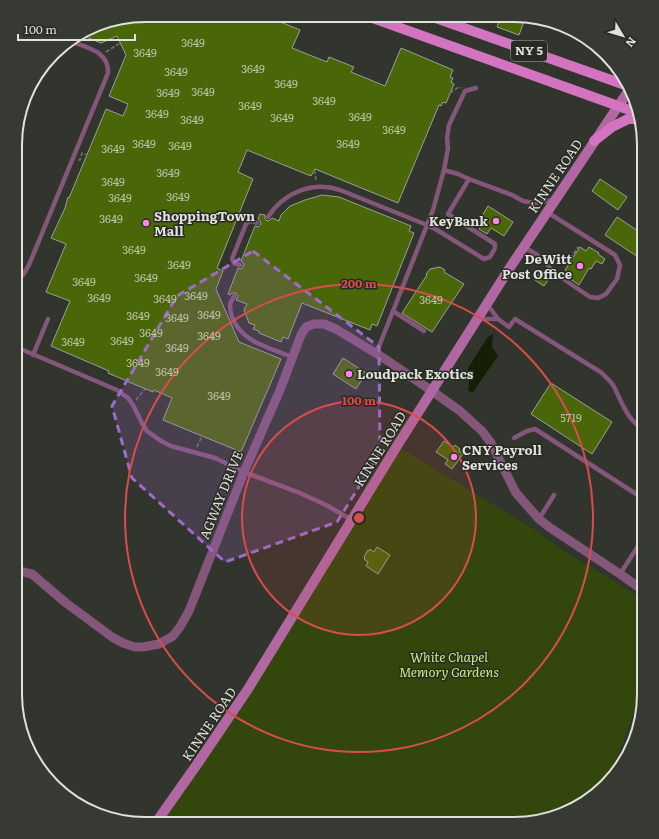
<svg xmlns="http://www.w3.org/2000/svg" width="659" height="839" font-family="Literata,serif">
<rect width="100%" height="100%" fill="#31352d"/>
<!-- green -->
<path fill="#33470c" d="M397,446L535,530L558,547L644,600V686L609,779L579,807L522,824H155L200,760Z"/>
<!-- water -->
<path fill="#151f05" d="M493,334L492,347L498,356L473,392L468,391L469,383L468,368L487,338Z"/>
<!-- building -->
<g fill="#496608" stroke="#9ca097">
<path d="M145,15H250L264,21L266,16L300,30L292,48L327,62L329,57L354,67L351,72L385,86L401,48L453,70L450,77L453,78L451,82L454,84L446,103L443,102L441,106L439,105L398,203L315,169L311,176L247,150L238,172L253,179L217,268L223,271L216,289L239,342L281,359L241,452L163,420L172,398L154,390L153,392L136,385L108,373L109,371L51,346L70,301L46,292L66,244L51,238L65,208L68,197L69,198L106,109L123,116L128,104L109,96L126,55L117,36L101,43L81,35L103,22Z"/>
<path d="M501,16H526L519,35L497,27Z"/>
<path d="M600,179L627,197L618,210L592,191Z"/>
<path d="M322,195L339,197L411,226L409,231L414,233L377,326L372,324L370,330L302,303L288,339L283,337L281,342L259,333V331L253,329L255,325L249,323L244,310L247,304L236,300L238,296L236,293H232L230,295L228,294L238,268L241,269L243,267L244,264L241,261L255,226L258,227L261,224L260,221L258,219L260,214L265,215V219L267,221L270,220L272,218L279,221L281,215L290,206L305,200Z"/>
<path d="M488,206L513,222L504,236L491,228L487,234L479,229L483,223L479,221Z"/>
<path d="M617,217L644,235V261L605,235Z"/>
<path d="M580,247L586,251L589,247L599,253L598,254L605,259L602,264L596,261L591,269L589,268L579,285L569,278L571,274L565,270Z"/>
<path d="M440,267L445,270L444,272L464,284L432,332L402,313L427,275L426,274L430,269Z"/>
<path d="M541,270L550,277L544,286L535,280Z"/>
<path d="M343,358L366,373L356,389L333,374Z"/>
<path d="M551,383L612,422L592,454L531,414Z"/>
<path d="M444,441L453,447L455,445L460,449L459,451L463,454L452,469L445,464L448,460L436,452Z"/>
<path d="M377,547L390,555L378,574L366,566L368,562L364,559L365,558L364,557L368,550L369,551L370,549L374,552Z"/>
</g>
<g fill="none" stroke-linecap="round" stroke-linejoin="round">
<!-- path -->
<g stroke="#71746d" stroke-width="1.5" stroke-dasharray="4 2" stroke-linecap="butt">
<path d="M106,52L120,43"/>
<path d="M450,93L459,87L461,88"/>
<path d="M78,160H80L82,153L87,155"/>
<path d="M313,172H315L316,181"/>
<path d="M569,255L572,256L578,247V248L572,259"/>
<path d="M136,400L145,389"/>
<path d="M197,447L202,436"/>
</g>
<!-- lane -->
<g stroke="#84567a" stroke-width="4.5">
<path d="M444,170L458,174L469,179L512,195L523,201L534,203L554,200"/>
<path d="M268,217C284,192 313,181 340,190L427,225L437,230L484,259L490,257L495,248V244L448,214L469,179"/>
<path d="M524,247L536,254L547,264L553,272L590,297L598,298L606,294L617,279L620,265L615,255L547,212"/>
<path d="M240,265L234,263L232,259L246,224C250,220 252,221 257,223"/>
<path d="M16,280L23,275L29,265L108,73C109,51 87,48 70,41"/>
<path d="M234,296C233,299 230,302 230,305C230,308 231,314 232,317C241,342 270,348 292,357"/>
<path d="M487,304L498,319L509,327L515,319L602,373C605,377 610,380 613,385C622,401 626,420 644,429"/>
<path d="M393,311L424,331"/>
<path d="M478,319H498"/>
<path d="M16,347L117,390L128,398L133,405L143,425L147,431L161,441L171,446L215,458L244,472L300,493L326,505L352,520"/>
<path d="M376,354L433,210L444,170L448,148L447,138L449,125L465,91L476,88"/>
<path d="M33,355L48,319"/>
<path d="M514,438L527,431L535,429L644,499"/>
<path d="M638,495L644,486"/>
<path d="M539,519L554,495"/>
<path d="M620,574L644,537"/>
</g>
<!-- street -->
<path stroke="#84567a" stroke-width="9" d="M15,570L32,574L66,603L112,637L123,643L135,647H143L159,644L173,636L180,627L189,611L244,472L280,390L301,335L306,327L314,324H324L336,329L382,357L432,391L460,411L472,422L482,431L491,443L516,493L539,519L549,527L620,574L644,591"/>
<!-- secondary -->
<path stroke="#b067a2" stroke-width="10" d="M155,824L200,760L248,689L397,446L509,269L629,90"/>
<!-- primary -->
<g stroke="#d274c0" stroke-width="10">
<path d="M367,16L635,112"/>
<path d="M430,16L628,86"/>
<path d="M594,141L612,127L628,119H637"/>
</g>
</g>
<!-- marked area -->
<path fill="#9e6bc9" fill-opacity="0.2" stroke="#9e6bc9" stroke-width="3" stroke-dasharray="8 5" stroke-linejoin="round" d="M253,251L379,347L380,453L337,522L225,562L132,478L112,406L177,296Z"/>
<!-- distance rings -->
<circle cx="359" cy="518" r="117" fill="#d84d4c" fill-opacity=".12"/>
<g fill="none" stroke="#d84d4c" stroke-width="2">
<circle cx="359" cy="518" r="117"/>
<circle cx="359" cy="518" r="234"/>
</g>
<!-- markers -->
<g fill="#fb87e5" stroke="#272b23" stroke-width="1.5">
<circle cx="496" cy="221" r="4"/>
<circle cx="146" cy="223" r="4"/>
<circle cx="580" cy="266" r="4"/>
<circle cx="349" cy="374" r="4"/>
<circle cx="454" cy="457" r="4"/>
</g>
<g text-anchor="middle" stroke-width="3" stroke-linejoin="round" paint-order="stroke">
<!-- number labels -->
<g font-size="11" fill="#bac2a7">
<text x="193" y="47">3649</text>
<text x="145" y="57">3649</text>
<text x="253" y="73">3649</text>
<text x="176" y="76">3649</text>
<text x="286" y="88">3649</text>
<text x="203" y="96">3649</text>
<text x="168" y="97">3649</text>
<text x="324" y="105">3649</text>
<text x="250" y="110">3649</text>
<text x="157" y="118">3649</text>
<text x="360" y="121">3649</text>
<text x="282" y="122">3649</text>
<text x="192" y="124">3649</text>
<text x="394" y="134">3649</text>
<text x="144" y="148">3649</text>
<text x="348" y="148">3649</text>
<text x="180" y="150">3649</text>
<text x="113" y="153">3649</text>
<text x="168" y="177">3649</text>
<text x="113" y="186">3649</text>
<text x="178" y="201">3649</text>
<text x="120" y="202">3649</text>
<text x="111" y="223">3649</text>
<text x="134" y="254">3649</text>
<text x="179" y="269">3649</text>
<text x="146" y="282">3649</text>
<text x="84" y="286">3649</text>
<text x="196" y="300">3649</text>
<text x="99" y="302">3649</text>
<text x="165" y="303">3649</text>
<text x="431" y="304">3649</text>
<text x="209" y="319">3649</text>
<text x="138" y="320">3649</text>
<text x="177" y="322">3649</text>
<text x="151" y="337">3649</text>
<text x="209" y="340">3649</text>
<text x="122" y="345">3649</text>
<text x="73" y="346">3649</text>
<text x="177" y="352">3649</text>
<text x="138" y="367">3649</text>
<text x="167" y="376">3649</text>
<text x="219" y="400">3649</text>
<text x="571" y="422">5719</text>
</g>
<!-- shield labels -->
<rect fill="#272b23" stroke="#a8aaa4" stroke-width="1" x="511" y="41" width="36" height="20" rx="3"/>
<g font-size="12" font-weight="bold" fill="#dfe1dc">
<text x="529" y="55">NY 5</text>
</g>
<!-- street labels -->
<g font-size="13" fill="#dfe1dc" stroke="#272b23">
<text transform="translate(555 176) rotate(-56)" y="5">KINNE ROAD</text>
<text transform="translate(380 449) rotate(-58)" y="5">KINNE ROAD</text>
<text transform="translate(221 495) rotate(-68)" y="5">AGWAY DRIVE</text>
<text transform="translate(209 724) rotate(-56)" y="5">KINNE ROAD</text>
</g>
<!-- poi labels -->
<g font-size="13" font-weight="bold" fill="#dfe1dc" stroke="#272b23" text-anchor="start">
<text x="154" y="221">ShoppingTown<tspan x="154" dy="15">Mall</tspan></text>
<text x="488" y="226" text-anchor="end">KeyBank</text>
<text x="572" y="264" text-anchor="end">DeWitt<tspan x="572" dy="15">Post Office</tspan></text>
<text x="357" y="379">Loudpack Exotics</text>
<text x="462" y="455">CNY Payroll<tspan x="462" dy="15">Services</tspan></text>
</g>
<!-- park labels -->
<g font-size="13" font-style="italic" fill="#c0ed7e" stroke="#272b23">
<text x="449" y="662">White Chapel<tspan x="449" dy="15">Memory Gardens</tspan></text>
</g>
</g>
<!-- crop -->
<path d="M0 0H659V839H0ZM145 22H514A123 123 0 0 1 637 145V694A123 123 0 0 1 514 817H145A123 123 0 0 1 22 694V145A123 123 0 0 1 145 22Z" fill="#363a32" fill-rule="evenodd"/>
<path fill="none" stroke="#dfe1dc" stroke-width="2" d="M145 22H514A123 123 0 0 1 637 145V694A123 123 0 0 1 514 817H145A123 123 0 0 1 22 694V145A123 123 0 0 1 145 22Z"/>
<circle cx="359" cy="518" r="6" fill="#d84d4c" stroke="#272b23" stroke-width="2"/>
<g font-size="12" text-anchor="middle" font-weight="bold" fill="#d84d4c" stroke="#272b23" stroke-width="3" stroke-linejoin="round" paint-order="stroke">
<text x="359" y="288">200 m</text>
<text x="359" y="405">100 m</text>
</g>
<!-- north arrow -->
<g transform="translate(623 36) rotate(128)" stroke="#272b23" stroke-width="3" paint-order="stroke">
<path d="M0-3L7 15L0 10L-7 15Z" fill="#dfe1dc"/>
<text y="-6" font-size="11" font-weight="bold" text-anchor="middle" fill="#dfe1dc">N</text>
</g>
<!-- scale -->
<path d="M18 34v6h117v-6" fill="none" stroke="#dfe1dc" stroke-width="2"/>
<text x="24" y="34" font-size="12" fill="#dfe1dc" stroke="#272b23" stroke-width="3" paint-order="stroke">100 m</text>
</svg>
